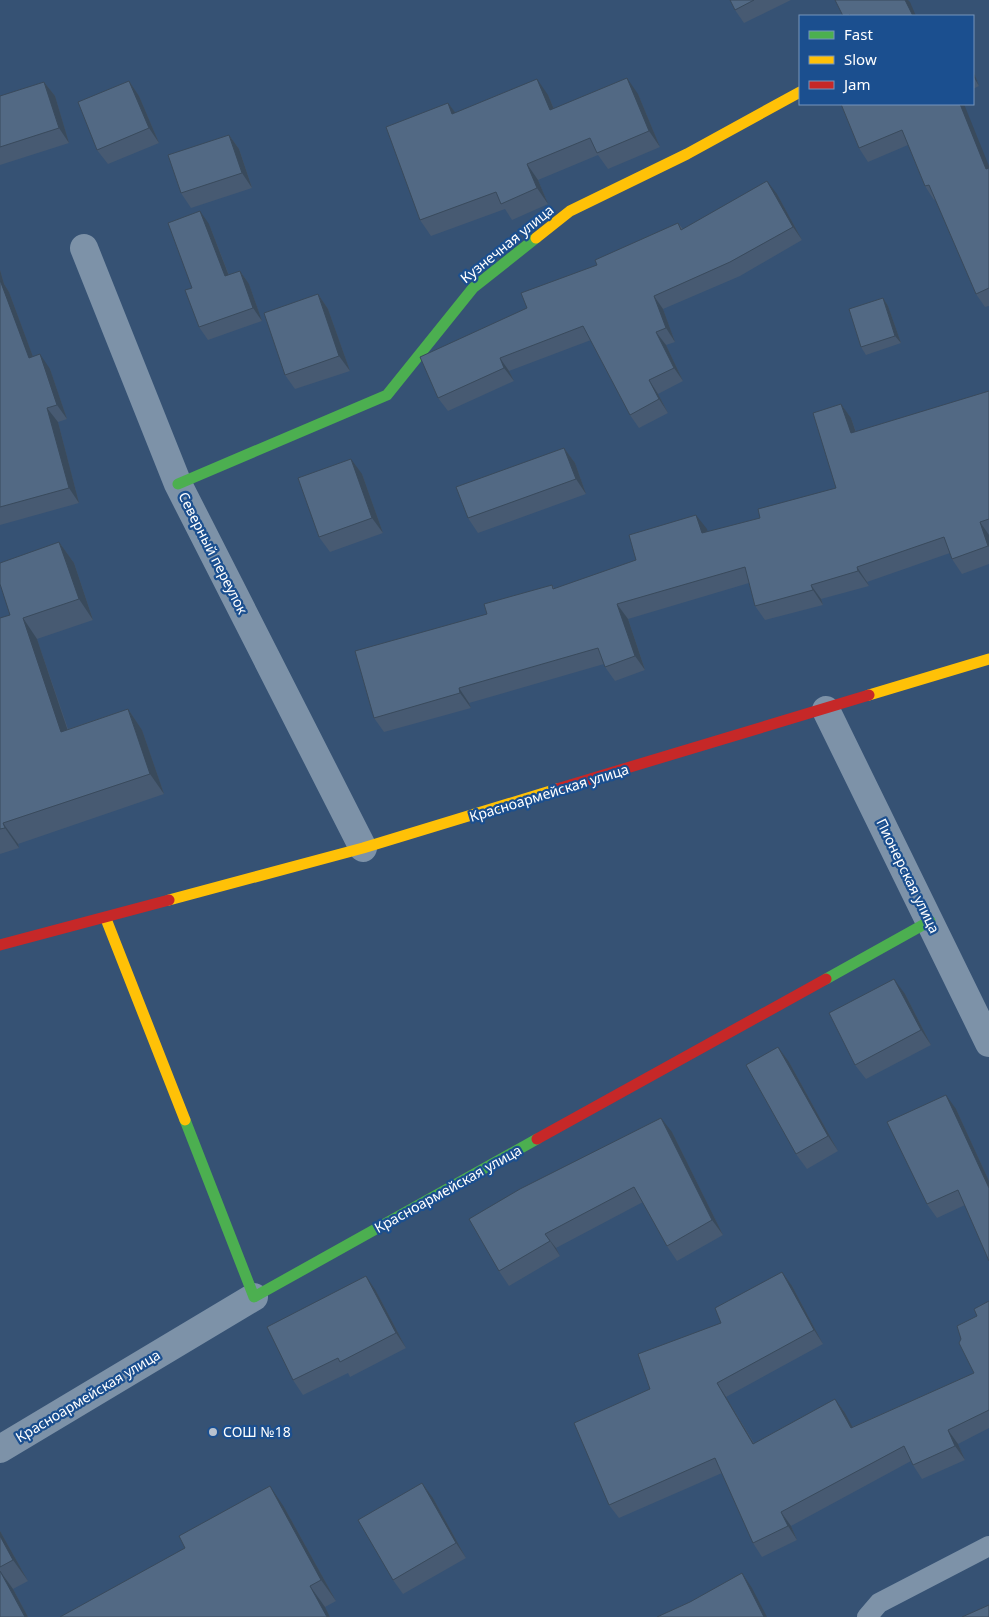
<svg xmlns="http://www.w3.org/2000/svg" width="989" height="1617" font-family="'Noto Sans',sans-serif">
<rect width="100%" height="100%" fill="#365274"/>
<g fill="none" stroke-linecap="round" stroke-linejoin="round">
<!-- lane -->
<path stroke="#7d92a8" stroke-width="20" d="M867,1617L879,1603L989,1546"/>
<!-- street -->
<g stroke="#7d92a8" stroke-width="28">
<path d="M84,248L178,484L363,848"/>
<path d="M826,710L989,1043"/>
<path d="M0,1449L254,1297"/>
</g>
<!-- fast -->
<g stroke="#4caf50" stroke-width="11">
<path d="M178,484L387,395L473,288L536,238"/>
<path d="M826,979L930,921"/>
<path d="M185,1120L254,1297L537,1139"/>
</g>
<!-- slow -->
<g stroke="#ffc107" stroke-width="11">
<path d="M536,238L570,211L687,154L800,92"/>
<path d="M869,695L989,659"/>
<path d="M169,900L363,848L557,789"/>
<path d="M106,919L185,1120"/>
</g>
<!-- jam -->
<g stroke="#c62828" stroke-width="11">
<path d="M557,789L869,695"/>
<path d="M0,945L169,900"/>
<path d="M537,1139L826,979"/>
</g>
</g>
<!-- wall -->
<g fill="#475a72">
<path d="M730,0H791L744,23L735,10Z"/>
<path d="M973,70L979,86L973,89Z"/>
<path d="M129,81L139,96L159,143L108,164L97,150Z"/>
<path d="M44,82L55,96L69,143L0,165V96Z"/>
<path d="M638,94L660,147L608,169L598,155L538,180L548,204L512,220L505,209L431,236L420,220L448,103L455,113L548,95L554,109Z"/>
<path d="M841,104L989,166V306L985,307L976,294L935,199L934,200L925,186L908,145L868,162L859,148Z"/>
<path d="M229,135L239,149L252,188L191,208L181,193Z"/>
<path d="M777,194L802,240L740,276L663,309L675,342L666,345L683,381L658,394L668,413L639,428L630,415L591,340L509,371L514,381L448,411L438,398L527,308L597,265L678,223L683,229Z"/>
<path d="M209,224L229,275L240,271L249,284L262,321L208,340L199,327L192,288Z"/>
<path d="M0,270L4,284L9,292L33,357L50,369L67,419L58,422L79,503L0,525Z"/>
<path d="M318,294L328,309L350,371L295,389L285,375Z"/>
<path d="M883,298L888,306L901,343L866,355L861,347Z"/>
<path d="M989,391V564L962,574L952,559L950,553L867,582L869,586L821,599L823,605L765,620L755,606L749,583L628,619L645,670L615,681L605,667L604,664L469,703L471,708L384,732L374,718L487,614L552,585L555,589L636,560L707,529V532L760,518L836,488L841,404L851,418L856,432Z"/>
<path d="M564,448L575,463L586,494L478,533L468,518Z"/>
<path d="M362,474L383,533L330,552L319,537Z"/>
<path d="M59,542L74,563L93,620L37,639L68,729L128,709L142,730L164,794L18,844L19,848L0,854V618L10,615Z"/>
<path d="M905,994L931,1045L866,1079L855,1065Z"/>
<path d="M789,1062L838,1151L807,1169L796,1154Z"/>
<path d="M956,1109L989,1181V1261L965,1205L937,1218L927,1204Z"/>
<path d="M672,1132L723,1235L677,1261L667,1246L643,1202L556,1248L560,1256L509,1286L499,1271Z"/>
<path d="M792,1286L823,1344L726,1397L754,1443L835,1399L845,1413L852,1427L974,1373L977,1316L989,1301V1428L958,1444L965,1460L922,1479L913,1465L911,1461L791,1526L797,1540L762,1557L753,1543L722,1473L619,1518L609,1505L650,1389L721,1323Z"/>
<path d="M376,1291L406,1348L350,1377L348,1373L303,1395L293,1380Z"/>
<path d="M433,1498L466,1558L403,1594L393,1580Z"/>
<path d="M284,1507L336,1601L325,1607L330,1617H60Z"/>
<path d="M0,1531L28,1581L13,1589L28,1617H0Z"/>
</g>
<!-- shaded-wall -->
<g fill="#394a5c">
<path d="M905,0H908L910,2L916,16H913Z"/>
<path d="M973,70L979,86L973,76Z"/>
<path d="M627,78L638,94L660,147L649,131Z"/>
<path d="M537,79L548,95L561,126L550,110Z"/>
<path d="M129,81L139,96L159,143L149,128Z"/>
<path d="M44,82L55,96L69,143L59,128Z"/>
<path d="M448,103L460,119L452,114Z"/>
<path d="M960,104H964L989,166V173L986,169Z"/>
<path d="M229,135L239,149L252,188L242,173Z"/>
<path d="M527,164L538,180L548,204L537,188Z"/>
<path d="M767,181L777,194L802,240L793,227Z"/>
<path d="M200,211L209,224L234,289L225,276Z"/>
<path d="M0,270L4,284L9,292L39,373L29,358L0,283Z"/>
<path d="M240,271L249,284L262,321L253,308Z"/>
<path d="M318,294L328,309L350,371L339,356Z"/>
<path d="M654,296L663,309L675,342L666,328Z"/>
<path d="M883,298L888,306L901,343L895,336Z"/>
<path d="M656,332L666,345L683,381L674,368Z"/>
<path d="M40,354L50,369L67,419L57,405Z"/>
<path d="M500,358L509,371L514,381L504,368Z"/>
<path d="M649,380L658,394L668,413L659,399Z"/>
<path d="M841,404L851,418L861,448L851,433Z"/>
<path d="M47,408L58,422L79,503L69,488Z"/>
<path d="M564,448L575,463L586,494L576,479Z"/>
<path d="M351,459L362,474L383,533L372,518Z"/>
<path d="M696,515L707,529L712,548L702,533Z"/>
<path d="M980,522L989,535V547L988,546Z"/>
<path d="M59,542L74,563L93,620L79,599Z"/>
<path d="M857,567L867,582L869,586L858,571Z"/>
<path d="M811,585L821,599L823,605L813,590Z"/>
<path d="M617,604L628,619L645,670L635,656Z"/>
<path d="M23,618L37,639L75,752L61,732Z"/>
<path d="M459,688L469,703L471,708L460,693Z"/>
<path d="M128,709L142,730L164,794L150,774Z"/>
<path d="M3,823L18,844L19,848L5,828Z"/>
<path d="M894,979L905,994L931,1045L921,1030Z"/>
<path d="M778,1047L789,1062L838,1151L828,1136Z"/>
<path d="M946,1095L956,1109L989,1181V1188Z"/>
<path d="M661,1118L672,1132L723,1235L712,1220Z"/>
<path d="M545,1234L556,1248L560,1256L550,1241Z"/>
<path d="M782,1272L792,1286L823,1344L814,1330Z"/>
<path d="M366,1276L376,1291L406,1348L396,1333Z"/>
<path d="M717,1383L726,1397L762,1458L753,1444Z"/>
<path d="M835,1399L845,1413L860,1441L851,1428Z"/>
<path d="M948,1430L958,1444L965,1460L955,1446Z"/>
<path d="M422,1483L433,1498L466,1558L456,1543Z"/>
<path d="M270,1486L284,1507L336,1601L321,1580Z"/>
<path d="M781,1512L791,1526L797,1540L788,1526Z"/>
<path d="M0,1531L28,1581L13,1560L0,1536Z"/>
<path d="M0,1571L13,1589L28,1617H25Z"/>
<path d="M742,1573L752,1588L767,1617H764Z"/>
<path d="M310,1586L325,1607L330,1617H327Z"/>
</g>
<!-- building -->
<g fill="#526984" stroke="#394a5c">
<path d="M730,0H754L735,10Z"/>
<path d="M835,0H905L913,16H851L850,15L847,16H843Z"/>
<path d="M627,78L649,131L597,153L590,138L527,164L537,188L501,204L496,192L420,220L386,127L448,103L452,114L537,79L550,110Z"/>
<path d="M129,81L149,128L97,150L78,102Z"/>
<path d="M44,82L59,128L0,147V96Z"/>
<path d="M841,104H960L986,169L989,168V288L976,294L929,185L925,186L902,130L859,148Z"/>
<path d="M229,135L242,173L181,193L168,155Z"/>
<path d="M767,181L793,227L730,262L654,296L666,328L656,332L674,368L649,380L659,399L630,415L583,326L500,358L504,368L438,398L420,357L527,308L521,293L597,265L595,260L678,223L681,230Z"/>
<path d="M200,211L225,276L240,271L253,308L199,327L185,290L192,288L168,223Z"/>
<path d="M0,280L29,358L40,354L57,405L47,408L69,488L0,507Z"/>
<path d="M318,294L339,356L285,375L264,313Z"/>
<path d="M883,298L895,336L861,347L849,309Z"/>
<path d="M989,391V519L980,522L988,546L952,559L944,537L857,567L858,571L811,585L813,590L755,606L745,567L617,604L635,656L605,667L598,648L459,688L460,693L374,718L355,651L487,614L484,604L552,585L553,589L636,560L629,535L696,515L702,533L760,518L758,509L836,488L813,413L841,404L851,433Z"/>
<path d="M564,448L576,479L468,518L456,487Z"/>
<path d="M351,459L372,518L319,537L298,478Z"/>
<path d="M59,542L79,599L23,618L61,732L128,709L150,774L3,823L5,828L0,829V618L10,615L0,584V563Z"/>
<path d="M894,979L921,1030L855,1065L829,1013Z"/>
<path d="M778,1047L828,1136L796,1154L746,1065Z"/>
<path d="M946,1095L989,1188V1261L958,1190L927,1204L887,1122Z"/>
<path d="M661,1118L712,1220L667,1246L634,1187L545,1234L550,1241L499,1271L469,1219L520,1189Z"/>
<path d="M782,1272L814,1330L717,1383L753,1444L835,1399L851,1428L974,1373L959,1343L961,1339L957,1326L977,1316L974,1309L989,1301V1410L948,1430L955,1446L913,1465L904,1446L781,1512L788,1526L753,1543L715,1458L609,1505L574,1423L650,1389L638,1354L721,1323L715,1308Z"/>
<path d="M366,1276L396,1333L340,1362L338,1358L293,1380L267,1327Z"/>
<path d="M422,1483L456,1543L393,1580L358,1520Z"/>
<path d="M270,1486L321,1580L310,1586L327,1617H60L185,1548L179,1536Z"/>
<path d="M0,1536L13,1560L0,1567Z"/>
<path d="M0,1571L25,1617H0Z"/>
<path d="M742,1573L764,1617H657L690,1602Z"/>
<path d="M989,1605V1617H962Z"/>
</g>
<!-- markers -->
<circle fill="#b9c2ce" stroke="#1b4f8f" stroke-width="2" cx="213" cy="1432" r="5"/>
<g text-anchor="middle" stroke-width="4.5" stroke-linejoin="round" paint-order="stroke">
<!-- street labels -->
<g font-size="14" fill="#fff" stroke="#1b4f8f">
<text transform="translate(507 244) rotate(-39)" y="5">Кузнечная улица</text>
<text transform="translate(213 553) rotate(63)" y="5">Северный переулок</text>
<text transform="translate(549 793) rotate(-17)" y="5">Красноармейская улица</text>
<text transform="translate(908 876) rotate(64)" y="5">Пионерская улица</text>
<text transform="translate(448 1189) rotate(-29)" y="5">Красноармейская улица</text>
<text transform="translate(88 1396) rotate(-31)" y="5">Красноармейская улица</text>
</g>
<!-- poi labels -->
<g font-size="14" fill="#fff" stroke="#1b4f8f" text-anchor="start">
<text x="223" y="1437">СОШ №18</text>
</g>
</g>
<!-- legend -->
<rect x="799" y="15" width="175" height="90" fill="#1b4f8f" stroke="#7695bc"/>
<rect x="809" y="31" width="25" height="8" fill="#4caf50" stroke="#7695bc"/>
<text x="844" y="40" font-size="15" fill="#ffffff">Fast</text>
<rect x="809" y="56" width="25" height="8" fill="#ffc107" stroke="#7695bc"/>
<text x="844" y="65" font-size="15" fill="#ffffff">Slow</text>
<rect x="809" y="81" width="25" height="8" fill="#c62828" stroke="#7695bc"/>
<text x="844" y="90" font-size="15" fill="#ffffff">Jam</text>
</svg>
